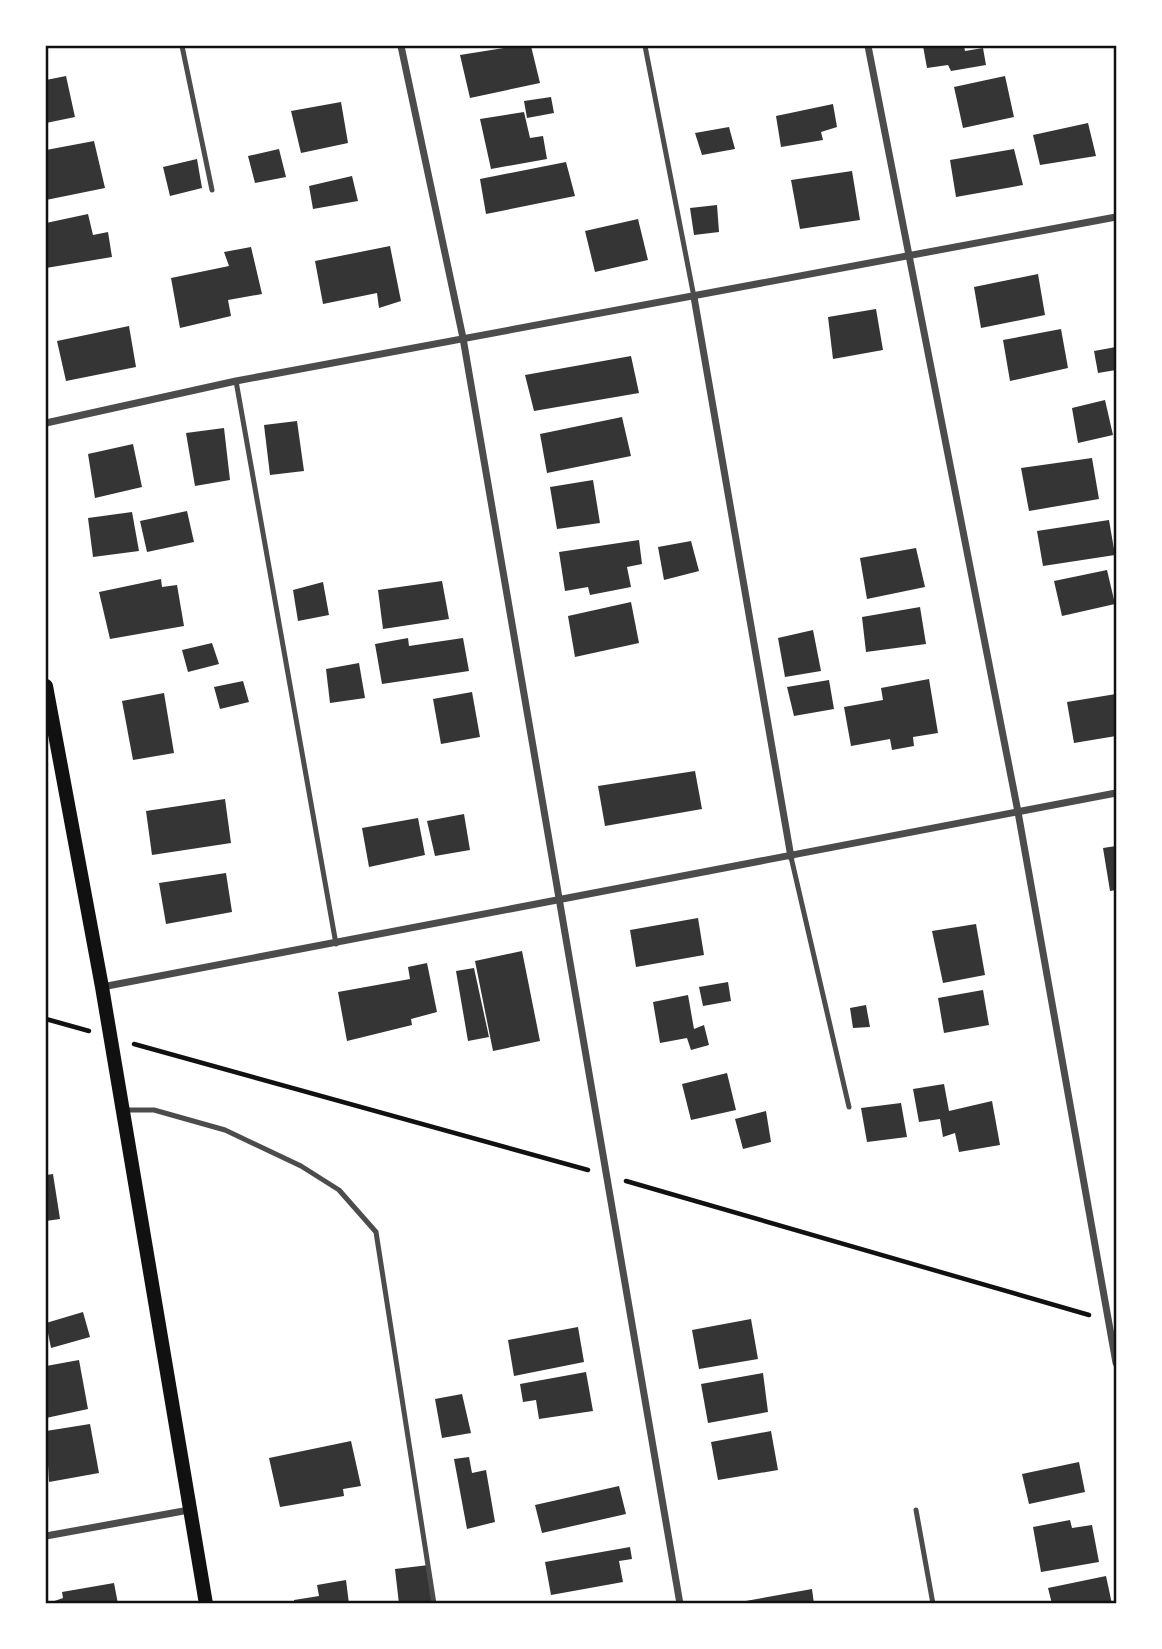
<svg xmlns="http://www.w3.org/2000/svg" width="1162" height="1649" font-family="'Space Grotesk',sans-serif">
<rect width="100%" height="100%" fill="#fff"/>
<!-- building -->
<g fill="#353535">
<path d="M516,46H531L540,83L470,98L460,55Z"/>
<path d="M923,46H964L965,51L983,48L986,65L951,71L948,65L927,68Z"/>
<path d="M66,76L75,117L46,123V80Z"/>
<path d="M1005,76L1014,117L963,128L954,87Z"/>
<path d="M551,97L554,113L527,118L524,101Z"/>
<path d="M341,102L348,143L301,153L291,111Z"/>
<path d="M833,104L837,127L821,132L823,140L781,147L776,116Z"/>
<path d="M524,112L530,138L543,136L547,159L491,169L480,119Z"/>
<path d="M1088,123L1096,156L1040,165L1033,135Z"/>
<path d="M729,127L735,149L702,155L695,133Z"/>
<path d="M94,141L105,188L46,200V150Z"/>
<path d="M279,149L286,177L255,183L248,156Z"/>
<path d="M1014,149L1023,185L956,197L950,160Z"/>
<path d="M197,159L202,188L170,196L163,167Z"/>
<path d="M566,162L575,196L486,214L480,179Z"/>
<path d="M852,171L860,220L800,229L791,180Z"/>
<path d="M352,176L358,201L313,209L309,186Z"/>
<path d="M717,205L719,232L694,235L690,208Z"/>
<path d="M88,214L93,235L108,232L112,257L46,268V223Z"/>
<path d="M638,219L648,260L595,272L585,231Z"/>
<path d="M390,246L401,301L379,308L377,293L323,304L315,261Z"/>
<path d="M251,247L262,294L228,300L231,316L180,328L171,278L229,266L224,252Z"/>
<path d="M1038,274L1045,315L981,328L974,287Z"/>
<path d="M876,309L883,350L833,359L828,317Z"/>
<path d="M129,326L136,367L66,381L57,341Z"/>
<path d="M1061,329L1068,368L1010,381L1003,340Z"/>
<path d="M1116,347V370L1098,373L1094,351Z"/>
<path d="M631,356L639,393L534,411L525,375Z"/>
<path d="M1105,400L1113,435L1078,443L1072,408Z"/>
<path d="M622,417L631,456L547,473L540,434Z"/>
<path d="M297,421L304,471L270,475L264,425Z"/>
<path d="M224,428L230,480L195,486L186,433Z"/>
<path d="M133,444L142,487L95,498L88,454Z"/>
<path d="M1092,458L1099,499L1029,511L1021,468Z"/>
<path d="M593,480L600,523L557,529L550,487Z"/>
<path d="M187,511L194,542L147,552L140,521Z"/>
<path d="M132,512L139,551L93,557L88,518Z"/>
<path d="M1109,520L1115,555L1043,566L1037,531Z"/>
<path d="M639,540L642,564L627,567L631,587L590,595L588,587L565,591L559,552Z"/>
<path d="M691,541L699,571L664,580L658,547Z"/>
<path d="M916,548L925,587L867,599L860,558Z"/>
<path d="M1107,570L1115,604L1062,616L1054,581Z"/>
<path d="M161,579L162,587L177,585L184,626L110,639L99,592Z"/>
<path d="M442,581L449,619L383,629L378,590Z"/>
<path d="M323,582L329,615L298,621L293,590Z"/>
<path d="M631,602L639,643L575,657L568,616Z"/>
<path d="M920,607L926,644L866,652L862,617Z"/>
<path d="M813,630L821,671L785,677L778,638Z"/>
<path d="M408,638L409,646L463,638L469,671L382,684L375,644Z"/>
<path d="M212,643L219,664L188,672L182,650Z"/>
<path d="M359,663L365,698L330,703L326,669Z"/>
<path d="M929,679L938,733L913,737L914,746L892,750L890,739L851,746L844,707L883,700L881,688Z"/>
<path d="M829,680L834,709L794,716L787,687Z"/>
<path d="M243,681L249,702L220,709L214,687Z"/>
<path d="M472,692L480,737L441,744L433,699Z"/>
<path d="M164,693L174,753L133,760L122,701Z"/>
<path d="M1116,694V736L1074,743L1067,702Z"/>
<path d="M695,771L702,809L605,826L598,786Z"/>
<path d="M225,799L231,843L152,855L146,811Z"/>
<path d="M464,814L470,850L435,856L427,821Z"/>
<path d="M418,818L425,855L369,867L362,828Z"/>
<path d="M1116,846V890L1110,891L1103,848Z"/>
<path d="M226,873L232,912L166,924L159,883Z"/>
<path d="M698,918L704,955L636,967L630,930Z"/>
<path d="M976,924L985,975L943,983L932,931Z"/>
<path d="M522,951L540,1041L493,1051L475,961Z"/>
<path d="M427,963L437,1012L411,1019L412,1025L347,1041L338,992L410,979L408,967Z"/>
<path d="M474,968L489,1037L468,1041L456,971Z"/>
<path d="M728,982L731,1001L703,1006L699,987Z"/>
<path d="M983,990L989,1025L944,1033L938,998Z"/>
<path d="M688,995L694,1029L704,1025L709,1045L691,1050L687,1038L660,1043L653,1002Z"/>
<path d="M866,1005L870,1027L853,1028L850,1008Z"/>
<path d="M727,1073L736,1110L691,1120L682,1084Z"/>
<path d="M944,1084L949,1111L992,1101L1000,1145L959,1152L955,1133L943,1137L940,1119L919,1122L913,1089Z"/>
<path d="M901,1103L907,1137L867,1142L861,1108Z"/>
<path d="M766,1111L771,1142L743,1149L735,1119Z"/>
<path d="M53,1174L60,1219L46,1221V1175Z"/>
<path d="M83,1312L90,1337L51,1348L46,1323Z"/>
<path d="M751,1319L758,1359L699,1369L692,1330Z"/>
<path d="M578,1327L584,1362L514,1376L508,1340Z"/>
<path d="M79,1360L88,1409L46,1418V1366Z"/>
<path d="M586,1372L593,1411L539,1419L536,1400L523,1402L520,1384Z"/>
<path d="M763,1373L768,1412L708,1423L701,1384Z"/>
<path d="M462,1394L471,1433L442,1438L435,1399Z"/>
<path d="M90,1424L99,1473L49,1482L46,1431Z"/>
<path d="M771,1431L778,1470L718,1480L711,1442Z"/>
<path d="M351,1441L361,1486L343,1489L344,1496L280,1507L269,1458Z"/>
<path d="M469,1457L472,1473L486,1470L495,1522L467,1529L454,1459Z"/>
<path d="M1079,1462L1085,1492L1029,1504L1022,1474Z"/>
<path d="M619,1486L626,1514L542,1533L535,1505Z"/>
<path d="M1070,1520L1072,1528L1092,1525L1099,1562L1041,1572L1033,1527Z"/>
<path d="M630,1547L632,1559L619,1561L623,1582L551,1595L545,1562Z"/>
<path d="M429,1565L433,1603L399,1604L395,1569Z"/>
<path d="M1106,1576L1112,1604H1052L1048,1588Z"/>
<path d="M346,1580L349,1604H294V1600L319,1596L317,1585Z"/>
<path d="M114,1583L118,1604H46L63,1598L62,1592Z"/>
<path d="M812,1589L814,1604H740V1602Z"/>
</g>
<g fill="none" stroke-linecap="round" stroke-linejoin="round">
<!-- path -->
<g stroke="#111" stroke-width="4.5">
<path d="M46,1019L89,1031"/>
<path d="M134,1044L588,1170"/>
<path d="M626,1181L1089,1315"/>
</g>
<!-- service -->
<g stroke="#4c4c4c" stroke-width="5">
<path d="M182,46L212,190"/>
<path d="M645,46L694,297"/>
<path d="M236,381L336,944"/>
<path d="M791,857L849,1107"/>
<path d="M123,1110H154L225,1130L301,1166L339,1190L376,1232L434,1604"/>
<path d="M916,1510L933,1604"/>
</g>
<!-- minor -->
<g stroke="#4c4c4c" stroke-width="7">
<path d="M401,46L463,338L680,1604"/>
<path d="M868,46L1018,812L1116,1363"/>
<path d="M694,297L791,857"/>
<path d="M46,423L236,381L1116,217"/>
<path d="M102,987L1116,793"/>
<path d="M46,1536L189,1510"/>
</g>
<!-- secondary -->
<path stroke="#111" stroke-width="14" d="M46,686L102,987L206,1604"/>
</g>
<!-- border -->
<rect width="1162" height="1649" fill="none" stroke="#ffffff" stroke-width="94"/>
<rect x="47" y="47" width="1068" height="1555" fill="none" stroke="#111" stroke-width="2.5"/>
</svg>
